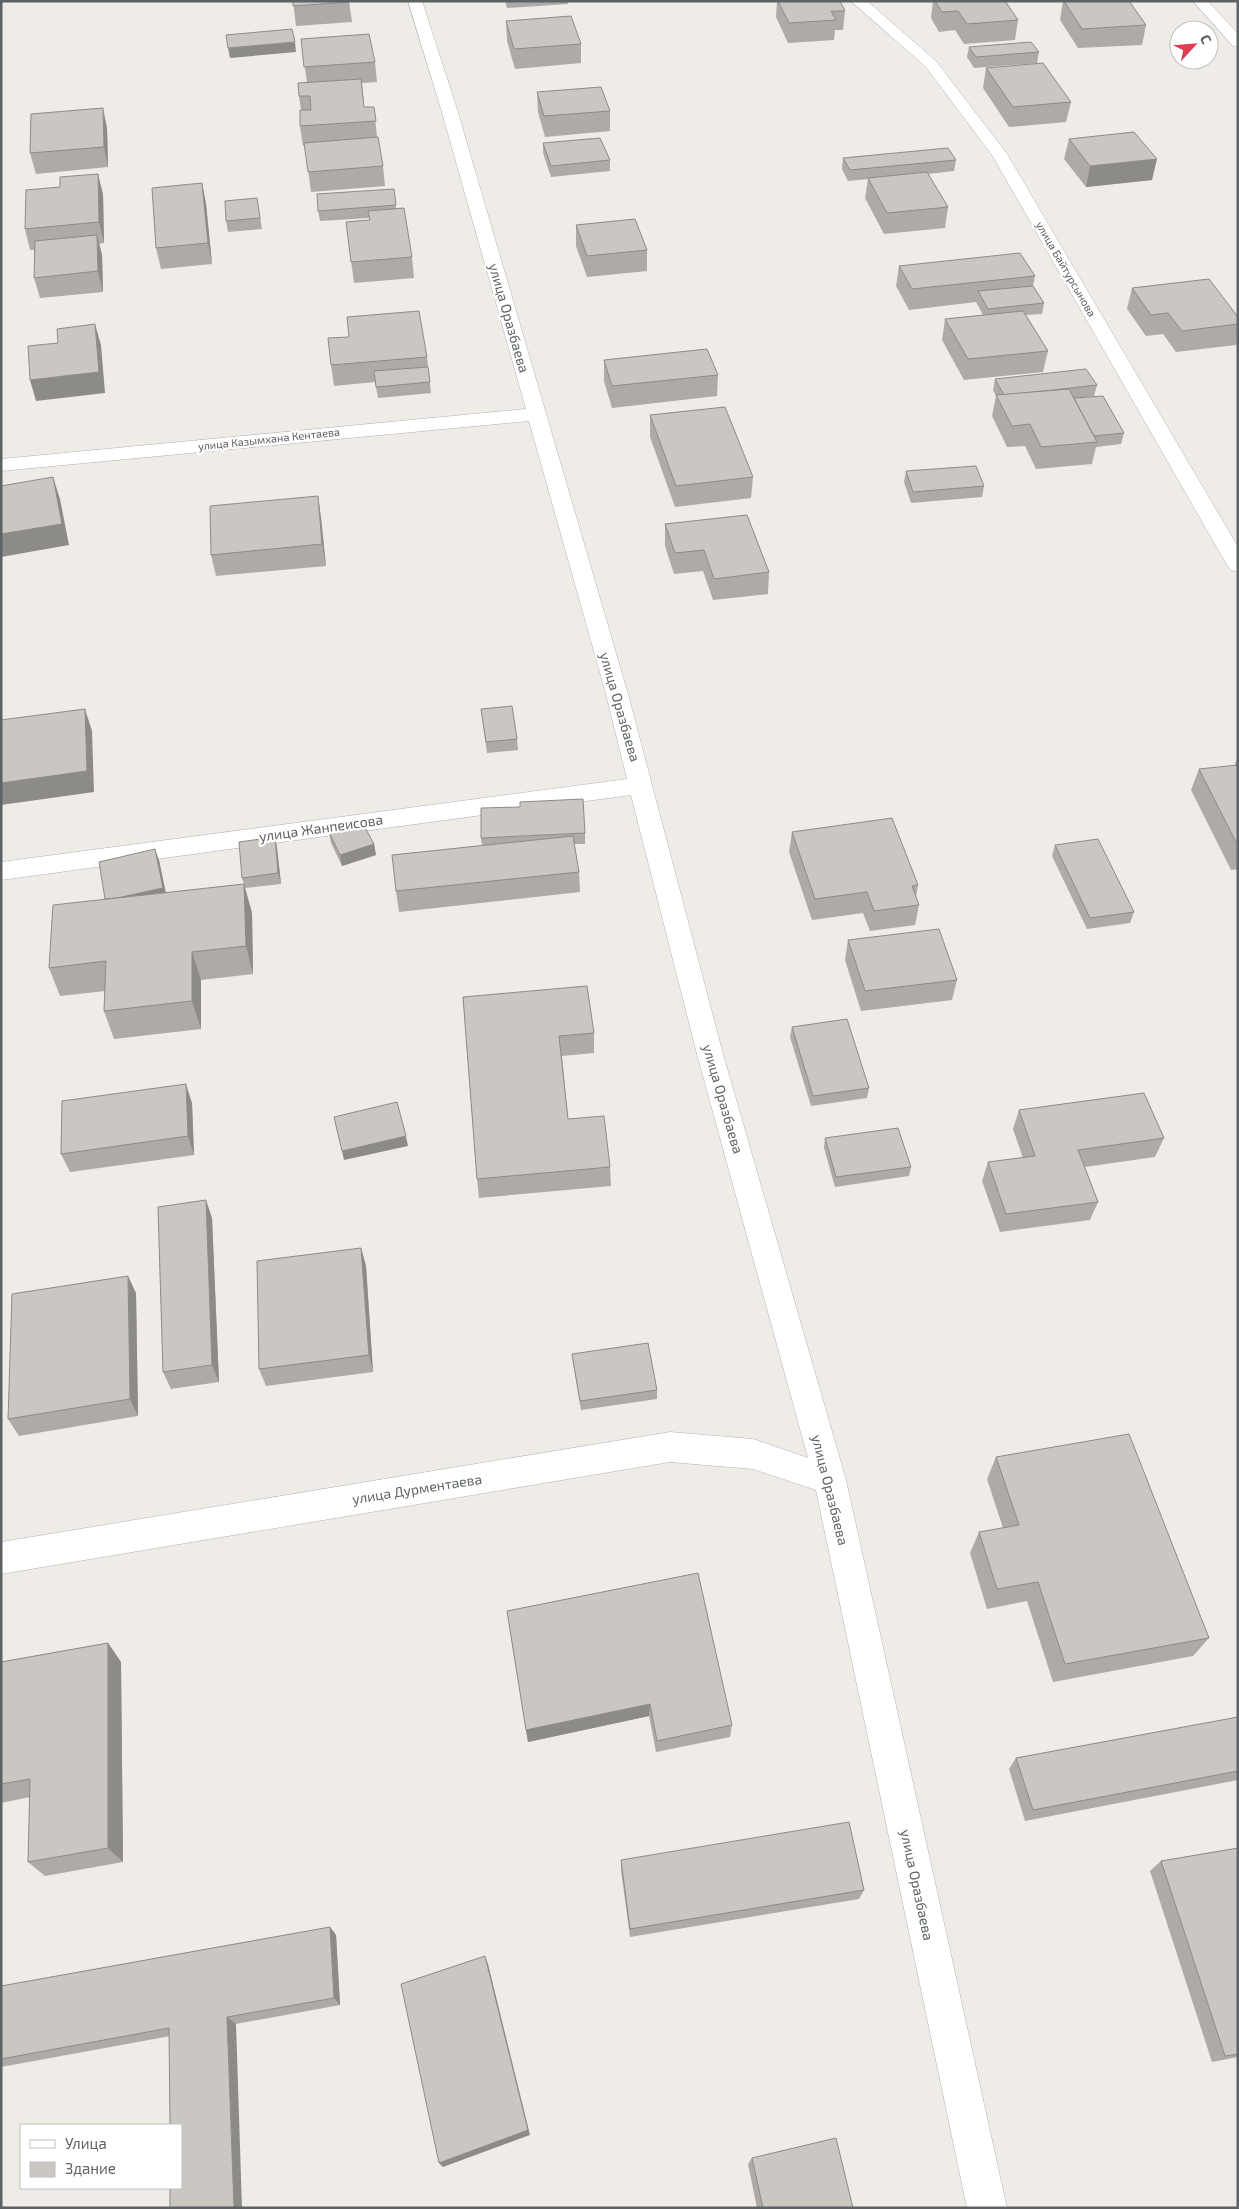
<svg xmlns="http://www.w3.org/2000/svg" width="1239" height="2209" font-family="'Exo 2',sans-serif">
<rect width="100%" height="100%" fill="#efebe6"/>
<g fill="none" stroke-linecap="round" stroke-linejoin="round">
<defs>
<g id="street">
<path d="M408,1H422L457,109L628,694L723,1054L846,1480L1007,2208H967L816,1490L753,1469L670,1462L1,1574V1542L670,1432L753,1439L808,1458L697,1054L631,795L1,880V862L627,779L606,694L529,421L1,471V459L526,409L441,109Z"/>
<path d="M851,1H867L936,61L1007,154L1238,547V572L1231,570L1227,565L992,155L926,67Z"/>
<path d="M1193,1H1208L1238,34V47L1233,46Z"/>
</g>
</defs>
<!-- street casing -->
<use href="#street" stroke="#b1b4b7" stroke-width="1"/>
<!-- street -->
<use href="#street" fill="#fff" fill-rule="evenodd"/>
</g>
<!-- wall -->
<g fill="#aeaaa7">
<path d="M293,1H349L352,22L296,26Z"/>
<path d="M505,1H568V4L507,8Z"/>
<path d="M777,1H826L845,11L843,30H835L834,40L788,43L776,17Z"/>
<path d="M933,1H1005L1018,20L1015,40L964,44L955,30L939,32L931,18Z"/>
<path d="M1063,1H1129L1146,25L1142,45L1078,48L1060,20Z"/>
<path d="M506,21L581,44V63L515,69L507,41Z"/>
<path d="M301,39L375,62L377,82L362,83L364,107H374L377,137L383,166L385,186L311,192L305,146H303L300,126L301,110L299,96L307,82Z"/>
<path d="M969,47L1039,52L1037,63L974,68L967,57Z"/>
<path d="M986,68L1071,102L1066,122L1009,127L983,88Z"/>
<path d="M537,92L610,111V131L545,137L538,112Z"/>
<path d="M107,128L108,167L36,174L30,153Z"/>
<path d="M1069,139L1152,180L1086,187L1064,159Z"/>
<path d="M543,143L610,160V171L551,177L543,153Z"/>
<path d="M843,158L956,160L954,171L928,174L948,207L945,228L884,234L865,198L868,179L848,181L842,169Z"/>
<path d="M202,183L206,204L212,264L161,269L156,248Z"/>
<path d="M394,189L396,208L412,257L414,278L354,283L346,222L369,221V218L320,221L318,211Z"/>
<path d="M103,194L104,243L99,244L102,255L103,292L40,298L34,278V250H30L25,229Z"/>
<path d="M259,209L262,229L228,232L226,221Z"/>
<path d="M576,225L647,250V271L587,277L576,246Z"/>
<path d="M899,266L1035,276L1033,286L1044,303L1042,314L1026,315L1048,351L1043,372L964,380L942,340L945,319L983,315L976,302L909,310L896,286Z"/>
<path d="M1132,288L1238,317V341L1236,345L1176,352L1163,334L1146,336L1127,309Z"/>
<path d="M349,337L427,357L431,393L378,398L375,382L334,386L331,365Z"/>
<path d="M604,360L718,375L717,396L612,408L604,381Z"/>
<path d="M995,379L1097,385L1094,396L1079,398L1124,433L1121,444L1096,447L1092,464L1036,469L1025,446L1007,447L992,416L996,396L993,390Z"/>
<path d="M650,415L753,477L751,498L675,507L650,437Z"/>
<path d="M906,471L984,486L982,497L911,503L904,482Z"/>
<path d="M318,496L321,518L326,566L216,576L211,555Z"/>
<path d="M665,524L769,572L768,594L713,600L703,571L674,574L665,546Z"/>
<path d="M481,709L517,739L518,750L487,753Z"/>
<path d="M1238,757V869L1231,870L1191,790L1199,769L1234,766Z"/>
<path d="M329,832L374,844L376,855L342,866L331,843Z"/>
<path d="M792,832L918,885L916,897L919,905L915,925L870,931L863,913L812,920L789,852Z"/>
<path d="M585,833V844H574L579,872L580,892L399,912L396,891L482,846L481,838Z"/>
<path d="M275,837L277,848L281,884L245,888L252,913L253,974L201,980V1029L114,1039L104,1011L105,991L60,996L49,968L105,899L159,860L165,893L244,884L242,878Z"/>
<path d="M1055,845L1134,912L1130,923L1087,929L1052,856Z"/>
<path d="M848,940L957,980L952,1000L861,1011L845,960Z"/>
<path d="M463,997L594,1033V1053L562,1056L568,1119L610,1167L611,1186L479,1198L477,1179Z"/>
<path d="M792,1027L869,1088L867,1098L811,1106L790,1037Z"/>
<path d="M192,1103L194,1155L70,1172L61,1154Z"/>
<path d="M1019,1110L1164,1138L1155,1157L1085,1167L1098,1202L1090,1220L1000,1232L982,1181L988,1162L1023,1158L1013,1129Z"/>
<path d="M825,1138L911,1167L909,1176L835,1187L824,1148Z"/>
<path d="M212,1218L219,1382L171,1389L163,1372Z"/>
<path d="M361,1248L366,1266L373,1372L266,1386L259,1369Z"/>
<path d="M136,1293L138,1416L19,1436L8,1419Z"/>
<path d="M572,1354L657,1390V1399L581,1410L573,1363Z"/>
<path d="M996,1457L1209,1638L1193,1656L1053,1682L1027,1601L987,1609L970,1553L979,1532L1003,1528L987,1479Z"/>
<path d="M507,1611L732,1725L730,1737L656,1752L649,1716L528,1742Z"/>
<path d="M108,1643L121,1662L123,1862L45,1876L28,1862L30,1797L1,1803V1662Z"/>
<path d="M1238,1717V1780L1025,1821L1009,1769L1016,1758Z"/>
<path d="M1238,1848V2057L1212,2062L1150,1871L1161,1861Z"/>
<path d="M621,1860L864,1890L859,1899L630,1937L621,1870Z"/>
<path d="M330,1927L336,1935L340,2005L1,2067V1986Z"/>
<path d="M752,2158L853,2208H757L748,2164Z"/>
</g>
<!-- shaded-wall -->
<g fill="#8d8b88">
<path d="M295,42L296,52L230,58L228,48Z"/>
<path d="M103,108L107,128L108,167L104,147Z"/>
<path d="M1157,159L1152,180L1086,187L1090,166Z"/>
<path d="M98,174L103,194L104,243L99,222Z"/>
<path d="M202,183L206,204L212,264L208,243Z"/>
<path d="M97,235L102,255L103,292L98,271Z"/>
<path d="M95,324L101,345L105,393L36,401L30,380Z"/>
<path d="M53,477L60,499L69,545L1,557V534Z"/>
<path d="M318,496L321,518L326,566L322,544Z"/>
<path d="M85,709L92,731L94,792L1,805V783Z"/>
<path d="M275,837L277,848L281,884L278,873Z"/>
<path d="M374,844L376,855L342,866L340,855Z"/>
<path d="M155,849L159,860L167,898L106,900Z"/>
<path d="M244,884L252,913L253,974L246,946Z"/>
<path d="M192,952L201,980V1029L192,1001Z"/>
<path d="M186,1084L192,1103L194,1155L188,1136Z"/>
<path d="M406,1136L408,1146L344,1160L342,1151Z"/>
<path d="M206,1200L212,1218L219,1382L212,1365Z"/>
<path d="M361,1248L366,1266L373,1372L369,1355Z"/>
<path d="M128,1276L136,1293L138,1416L130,1399Z"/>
<path d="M108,1643L121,1662L123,1862L108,1848Z"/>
<path d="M650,1704L649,1716L528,1742L526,1730Z"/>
<path d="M330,1927L336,1935L340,2005L334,1998Z"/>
<path d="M485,1956L488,1964L530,2135L443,2167L439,2163Z"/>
<path d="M227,2017L236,2024L242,2208H234Z"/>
</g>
<!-- building -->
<g fill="#cac6c2" stroke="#8d8b88">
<path d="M293,1H349V2L293,6Z"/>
<path d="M778,1H840L845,11H831L836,20L789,23Z"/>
<path d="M935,1H1005L1018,20L967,24L958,11L942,12Z"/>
<path d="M1064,1H1129L1146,25L1082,29Z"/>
<path d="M571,16L581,44L514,49L506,21Z"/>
<path d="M292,29L295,42L228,48L226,35Z"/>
<path d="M369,34L375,62L304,67L301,39Z"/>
<path d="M1031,42L1039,52L976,57L969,47Z"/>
<path d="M1043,63L1071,102L1013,107L986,68Z"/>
<path d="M361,79L364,107H374L376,121L300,126V110H311L310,96H299L298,83Z"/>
<path d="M601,87L610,111L544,116L537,92Z"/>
<path d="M103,108L104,147L30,153L31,114Z"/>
<path d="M1134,132L1157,159L1090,166L1069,139Z"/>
<path d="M378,137L383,166L308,172L304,143Z"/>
<path d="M600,138L610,160L551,166L543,143Z"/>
<path d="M948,148L956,160L850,170L843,158Z"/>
<path d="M927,172L948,207L887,213L868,178Z"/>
<path d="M98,174L99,222L25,229L26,190L60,187V177Z"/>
<path d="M202,183L208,243L156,248L152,188Z"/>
<path d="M394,189L396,205L318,211L317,194Z"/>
<path d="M257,198L260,218L226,221L225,201Z"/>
<path d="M404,208L412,257L351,262L346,222L370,220L368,211Z"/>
<path d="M635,219L647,250L587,256L576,225Z"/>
<path d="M97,235L98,271L34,278L35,241Z"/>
<path d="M1020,253L1035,276L912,289L899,266Z"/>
<path d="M1209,279L1238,317V324L1182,331L1168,313L1151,315L1132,288Z"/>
<path d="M1033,286L1044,303L988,309L978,291Z"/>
<path d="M419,311L427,357L331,365L328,338L349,337L347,317Z"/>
<path d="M1023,311L1048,351L968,359L945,319Z"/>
<path d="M95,324L99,372L30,380L28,346L58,343L57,329Z"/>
<path d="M707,349L718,375L612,386L604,360Z"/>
<path d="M428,367L430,382L376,387L374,371Z"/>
<path d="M1086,369L1097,385L1053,390L1004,395L995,379Z"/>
<path d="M1069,389L1097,442L1041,447L1030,424L1012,426L996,395Z"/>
<path d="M1103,396L1124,433L1094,436L1074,398Z"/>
<path d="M725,407L753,477L676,486L650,415Z"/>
<path d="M976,466L984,486L913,492L906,471Z"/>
<path d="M53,477L62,524L1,534V486Z"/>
<path d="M318,496L322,544L211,555L210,506Z"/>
<path d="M747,515L769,572L714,579L704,550L675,553L665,524Z"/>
<path d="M512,706L517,739L486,742L481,709Z"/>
<path d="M85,709L87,771L1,783V720Z"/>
<path d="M1238,765V846L1199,769Z"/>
<path d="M583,799L585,833L481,838V808L520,807V802Z"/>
<path d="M892,818L918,885L912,886L919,905L874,911L867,892L815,899L792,832Z"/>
<path d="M362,822L374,844L340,855L329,832Z"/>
<path d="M573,836L579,872L396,891L392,855Z"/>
<path d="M275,837L278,873L242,878L239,842Z"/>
<path d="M1098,839L1134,912L1090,918L1055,845Z"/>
<path d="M155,849L163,888L117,898L105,899L99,862Z"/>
<path d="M244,884L246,946L192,952V1001L104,1011L106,961L49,968L53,905Z"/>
<path d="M939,929L957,980L865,991L848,940Z"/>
<path d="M587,986L594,1033L559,1036L568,1119L604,1116L610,1167L477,1179L463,997Z"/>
<path d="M847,1019L869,1088L813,1096L792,1027Z"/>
<path d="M186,1084L188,1136L61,1154L62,1101Z"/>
<path d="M1144,1093L1164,1138L1078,1150L1098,1202L1006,1214L988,1162L1035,1156L1019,1110Z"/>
<path d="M397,1102L406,1136L342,1151L334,1117Z"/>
<path d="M898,1128L911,1167L836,1177L825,1138Z"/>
<path d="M206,1200L212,1365L163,1372L158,1207Z"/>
<path d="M361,1248L369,1355L259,1369L257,1261Z"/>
<path d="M128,1276L130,1399L8,1419L12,1294Z"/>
<path d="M648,1343L657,1390L580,1401L572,1354Z"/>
<path d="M1129,1434L1209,1638L1065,1664L1038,1582L997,1589L979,1532L1019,1525L996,1457Z"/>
<path d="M698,1573L732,1725L657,1741L650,1704L526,1730L507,1611Z"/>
<path d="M108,1643V1848L28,1862L30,1779L1,1784V1662Z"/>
<path d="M1238,1717V1771L1033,1810L1016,1758Z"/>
<path d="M849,1822L864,1890L630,1929L621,1860Z"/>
<path d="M1238,1848V2054L1225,2056L1161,1861Z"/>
<path d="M330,1927L334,1998L227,2017L234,2208H170V2188H181V2125H170L169,2028L1,2059V1986Z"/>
<path d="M485,1956L528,2130L439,2163L401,1984Z"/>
<path d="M836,2138L853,2208H763L752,2158Z"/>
</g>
<g text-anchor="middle" stroke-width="4.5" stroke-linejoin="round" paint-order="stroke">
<!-- far-street labels -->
<g font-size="11" fill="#5d6265" stroke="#fff">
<text transform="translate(1066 269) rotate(60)" y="4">улица Байтурсынова</text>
<text transform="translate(269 439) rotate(-6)" y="4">улица Казымхана Кентаева</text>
</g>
<!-- street labels -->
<g font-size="14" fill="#5d6265" stroke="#fff">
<text transform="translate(509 318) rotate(74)" y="5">улица Оразбаева</text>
<text transform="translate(620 707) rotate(74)" y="5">улица Оразбаева</text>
<text transform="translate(321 828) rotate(-8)" y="5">улица Жанпеисова</text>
<text transform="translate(723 1099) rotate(74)" y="5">улица Оразбаева</text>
<text transform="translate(417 1489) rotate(-9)" y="5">улица Дурментаева</text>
<text transform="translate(830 1490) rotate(76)" y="5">улица Оразбаева</text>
<text transform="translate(917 1885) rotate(78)" y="5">улица Оразбаева</text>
</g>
</g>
<!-- border -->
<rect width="1239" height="2209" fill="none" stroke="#5d6265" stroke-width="5"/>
<!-- legend -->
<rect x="20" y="2124" width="162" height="65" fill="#ffffff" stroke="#bec0c1"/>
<rect x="30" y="2140" width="25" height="8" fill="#ffffff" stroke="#bec0c1"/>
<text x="65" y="2149" font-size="15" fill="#5d6265">Улица</text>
<rect x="30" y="2162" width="25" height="15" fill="#cac6c2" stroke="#bec0c1"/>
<text x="65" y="2174" font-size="15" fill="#5d6265">Здание</text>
<!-- north arrow -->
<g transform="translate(1194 45) rotate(64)"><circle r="24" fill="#ffffff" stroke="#bec0c1"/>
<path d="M0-4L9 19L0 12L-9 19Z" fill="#de3d53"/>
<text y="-8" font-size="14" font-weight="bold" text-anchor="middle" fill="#5d6265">С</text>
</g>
</svg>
